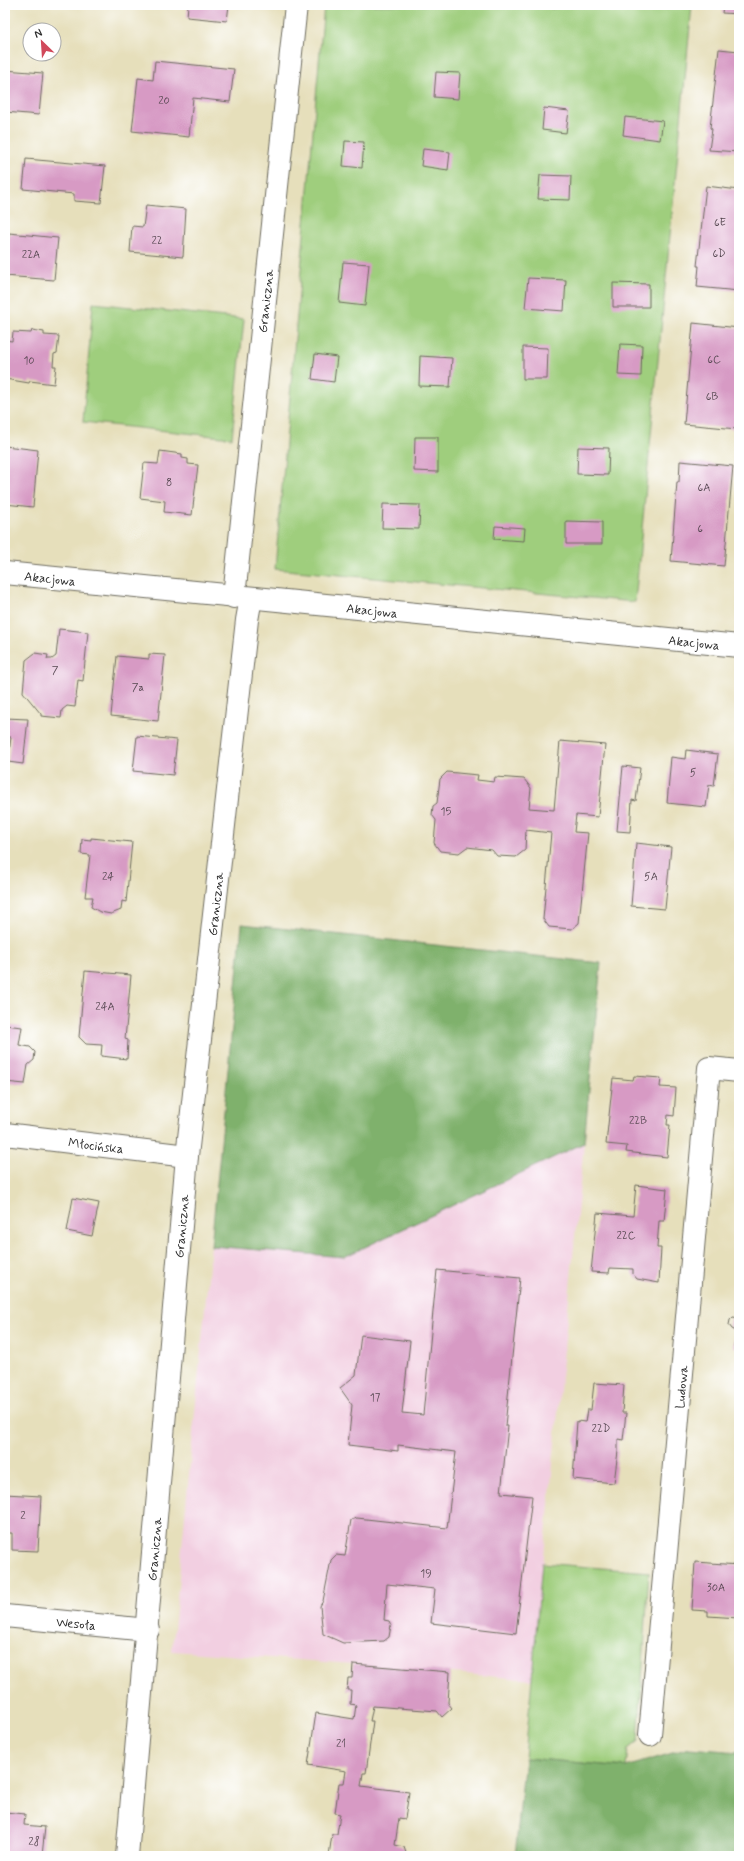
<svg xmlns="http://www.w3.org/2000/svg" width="744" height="1861" font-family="Mynerve,sans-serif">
<rect width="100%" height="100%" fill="#fff"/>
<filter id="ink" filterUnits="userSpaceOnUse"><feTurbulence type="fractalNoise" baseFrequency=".025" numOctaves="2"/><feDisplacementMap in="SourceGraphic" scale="8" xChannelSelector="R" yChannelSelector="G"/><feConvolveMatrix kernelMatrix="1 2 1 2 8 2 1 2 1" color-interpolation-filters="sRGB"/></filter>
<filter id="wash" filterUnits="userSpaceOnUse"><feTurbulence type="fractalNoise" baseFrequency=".012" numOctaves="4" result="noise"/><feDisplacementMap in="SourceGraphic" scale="16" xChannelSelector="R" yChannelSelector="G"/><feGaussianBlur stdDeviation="0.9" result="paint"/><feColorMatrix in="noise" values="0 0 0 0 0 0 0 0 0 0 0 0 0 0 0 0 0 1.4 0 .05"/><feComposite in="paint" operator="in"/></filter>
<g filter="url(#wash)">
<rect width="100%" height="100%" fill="#e6dfbb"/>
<!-- built -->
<path fill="#f2cfe1" d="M584,1143L532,1680L353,1664L172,1651L211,1246L344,1257Z"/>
<!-- green -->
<g fill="#9fce7d" stroke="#657c54">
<path d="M324,5H692L635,602L275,569Z"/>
<path d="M93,303L244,319L232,438L83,422Z"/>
<path d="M542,1563L649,1572L638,1741L628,1749L626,1767L525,1758Z"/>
</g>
<!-- forest -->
<g fill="#7fb16c" stroke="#556e4c">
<path d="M242,924L601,963L584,1143L344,1257L211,1246Z"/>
<path d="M689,1748L739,1752V1856H515L525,1758L626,1767Z"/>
</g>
<g id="blocks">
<!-- building -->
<g fill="#d79ac4">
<path d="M188,5H229L227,21L187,17Z"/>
<path d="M550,5H582V6L550,8Z"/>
<rect x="614" y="5" width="26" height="4"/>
<path d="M723,5H739V14L722,13Z"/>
<path d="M719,49L739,51V152L709,150L712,129L710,128Z"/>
<path d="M155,61L234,69L230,102L193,98L189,137L132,131L138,78L153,80Z"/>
<path d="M5,70L43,73L39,115L5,112Z"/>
<path d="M436,72L460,73L458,99L434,97Z"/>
<path d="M544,108L569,111L566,133L542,130Z"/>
<path d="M625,117L663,121L660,140L623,135Z"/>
<path d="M345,141L364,142L362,168L343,166Z"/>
<path d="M423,149L450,152L448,170L421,166Z"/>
<path d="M26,159L105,166L101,203L74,201V194L23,189Z"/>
<path d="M540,175L571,176L570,200L538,199Z"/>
<path d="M706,186L739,190V291L697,287L699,266H697Z"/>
<path d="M146,205L186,209L183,257L130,252L132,226L143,227Z"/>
<path d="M9,233L58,238L54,280L5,276Z"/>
<path d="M343,262L369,264L365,306L339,303Z"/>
<path d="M528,278L566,280L564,311L525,308Z"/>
<path d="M613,283L649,284V307H613Z"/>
<path d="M693,323L739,328V405L737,429L684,424Z"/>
<path d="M32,330L44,332V335L59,336L57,353L54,354L53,366H56L54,384L30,381L29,383L5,379V340L12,341L13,332L31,333Z"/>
<path d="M620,344L642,345L641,376L618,375Z"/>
<path d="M523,347L548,348L547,379H523Z"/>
<path d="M315,354L337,357L334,382L312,379Z"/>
<path d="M420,356L452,358L450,387L419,386Z"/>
<path d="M415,437H438V472L414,471Z"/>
<path d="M5,446L38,450L33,507L5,504Z"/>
<path d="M578,447L609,448L608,475L577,474Z"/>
<path d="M160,451L182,454V458L188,459V464L198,465L192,515L164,512L165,501L140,498L144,463L158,464Z"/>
<path d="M680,461L733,466L724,566L671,561L677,482H679Z"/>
<path d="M383,504L420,505L419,529L382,528Z"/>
<path d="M566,521L602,522V544H566Z"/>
<path d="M495,526L525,528L524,541L494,539Z"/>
<path d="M59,629L88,632L83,681L78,680L75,707L67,706L62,710L61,718L41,716V714L23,692L26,660L35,653L48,655L47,659H52L56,656Z"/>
<path d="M149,654L165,655L158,721L111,716L117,656L149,659Z"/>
<path d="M5,718L28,719L23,764L8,762L11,737H5Z"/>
<path d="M137,736L177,740L173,775L133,771Z"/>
<path d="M560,741L605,745L598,817L576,815L574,832L588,833L579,923L572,929L549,927L543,919L551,833L526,830L525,850L516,857L497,856L492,850L467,847L459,853L440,851L434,843L436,820L432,815L433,806L437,803L440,779L447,772L478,775L477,780L494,782L495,777L524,779L531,788L529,808L554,810Z"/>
<path d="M686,750L718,754L714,786L709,785L706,807L667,803L671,757L685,759Z"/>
<path d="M623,766L640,768L636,801L632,800L630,832L617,831Z"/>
<path d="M91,838L132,842L126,902L122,901L121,910L111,914L100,912L91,907L93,897H85L90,855L81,854L82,839L91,840Z"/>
<path d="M636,843L671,847L665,909L631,906Z"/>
<path d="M85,971L131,975L125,1039L128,1040L127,1059L101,1056L102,1045L86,1044L79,1037Z"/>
<path d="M5,1025L22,1027L19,1045L30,1047L35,1052L34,1060L28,1065L25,1084L5,1082Z"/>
<path d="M634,1076L661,1078L660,1087L676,1088L674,1116L668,1115L667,1125H670L667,1157L626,1152L627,1146L606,1144L613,1078L633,1080Z"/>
<path d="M636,1185L667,1189L664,1221H659L657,1248H661L659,1283L637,1279L633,1274V1269L610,1268L609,1273L591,1272L597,1213L633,1216Z"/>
<path d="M73,1198L99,1203L92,1236L67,1231Z"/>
<path d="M437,1270L520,1278L505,1426H508L501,1493L532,1496L516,1633L431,1623L435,1589L387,1584L384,1620L389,1621L391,1625L389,1637L384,1641L343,1643L323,1634L320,1606L323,1601L331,1560L336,1555L345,1556L351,1520L357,1518L447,1528L456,1452L398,1445V1451L348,1445L352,1405L340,1388L356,1375L361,1335L410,1341L402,1413L423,1415Z"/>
<path d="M733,1317L739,1318V1348L734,1347L736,1331L732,1329L729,1325L730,1320Z"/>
<path d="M594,1383L624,1385L622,1413H626L623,1440L618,1439V1451L614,1483L573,1479L577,1421L585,1422L587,1410H591Z"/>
<path d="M5,1494L41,1496L38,1551L12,1550V1533H5Z"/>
<path d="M695,1562L739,1565V1618L708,1616V1611L692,1610Z"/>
<path d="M353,1664L450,1672L448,1703L452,1708L442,1717L437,1711L373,1706L370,1721H373L366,1773H363L361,1786L409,1792L405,1819L399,1818L395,1845L404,1847L407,1856H329L332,1834H337L340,1814L335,1813L339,1783H344L346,1771L308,1765L316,1713L354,1719L356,1705L350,1704L351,1690H347L348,1678H352Z"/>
<path d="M5,1812L25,1814L24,1825L45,1827L42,1856H5Z"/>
</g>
</g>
</g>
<g filter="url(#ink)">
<use href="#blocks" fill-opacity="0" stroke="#6c6a5d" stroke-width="1"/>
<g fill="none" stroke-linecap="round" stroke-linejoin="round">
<defs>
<g id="minor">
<path d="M5,573L739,646"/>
<path d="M234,597L296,5"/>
<path d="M5,1134L187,1156"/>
<path d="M5,1616L148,1630"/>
<path d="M650,1735L709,1068L739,1071"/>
<path d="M127,1856L187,1156L247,620L251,598"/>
</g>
</defs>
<!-- minor casing -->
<use href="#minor" stroke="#6c6a5d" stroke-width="24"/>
<!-- minor -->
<use href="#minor" stroke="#fff" stroke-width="22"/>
</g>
</g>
<g text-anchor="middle" stroke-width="4" stroke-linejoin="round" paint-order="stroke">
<!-- number labels -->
<g font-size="11" fill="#564751">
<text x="164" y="104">20</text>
<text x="720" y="226">6E</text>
<text x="157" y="244">22</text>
<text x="719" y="257">6D</text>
<text x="31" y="258">22A</text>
<text x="714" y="363">6C</text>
<text x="29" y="364">10</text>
<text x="712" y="400">6B</text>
<text x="169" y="486">8</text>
<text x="704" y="491">6A</text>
<text x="700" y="532">6</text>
<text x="55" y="674">7</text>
<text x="138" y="691">7a</text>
<text x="693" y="776">5</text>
<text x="446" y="815">15</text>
<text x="108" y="880">24</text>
<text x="651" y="880">5A</text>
<text x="105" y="1010">24A</text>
<text x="638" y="1124">22B</text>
<text x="626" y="1239">22C</text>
<text x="375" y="1401">17</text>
<text x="601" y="1432">22D</text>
<text x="23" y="1519">2</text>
<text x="426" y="1577">19</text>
<text x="716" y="1591">30A</text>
<text x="341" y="1747">21</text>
<text x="34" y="1845">28</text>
</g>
<!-- street labels -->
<g font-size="13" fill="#2b2b2b" stroke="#fff">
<text transform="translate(265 301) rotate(-84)" y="5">Graniczna</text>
<text transform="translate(50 578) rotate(6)" y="5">Akacjowa</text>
<text transform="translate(372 610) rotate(6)" y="5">Akacjowa</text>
<text transform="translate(694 642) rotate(6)" y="5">Akacjowa</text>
<text transform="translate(215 904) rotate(-84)" y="5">Graniczna</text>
<text transform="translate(96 1145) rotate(7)" y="5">Młocińska</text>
<text transform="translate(181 1226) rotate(-85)" y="5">Graniczna</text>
<text transform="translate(681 1387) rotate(-85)" y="5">Ludowa</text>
<text transform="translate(154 1549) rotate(-85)" y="5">Graniczna</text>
<text transform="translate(76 1623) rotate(6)" y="5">Wesoła</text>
</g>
</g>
<!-- margin -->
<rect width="744" height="1861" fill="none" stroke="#fff" stroke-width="20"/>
<!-- north arrow -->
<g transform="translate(42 42) rotate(335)"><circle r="19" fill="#ffffff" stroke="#aaaaaa"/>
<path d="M0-3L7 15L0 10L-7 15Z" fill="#d1495b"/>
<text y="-6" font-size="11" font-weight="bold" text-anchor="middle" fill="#2b2b2b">N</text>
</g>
</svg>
